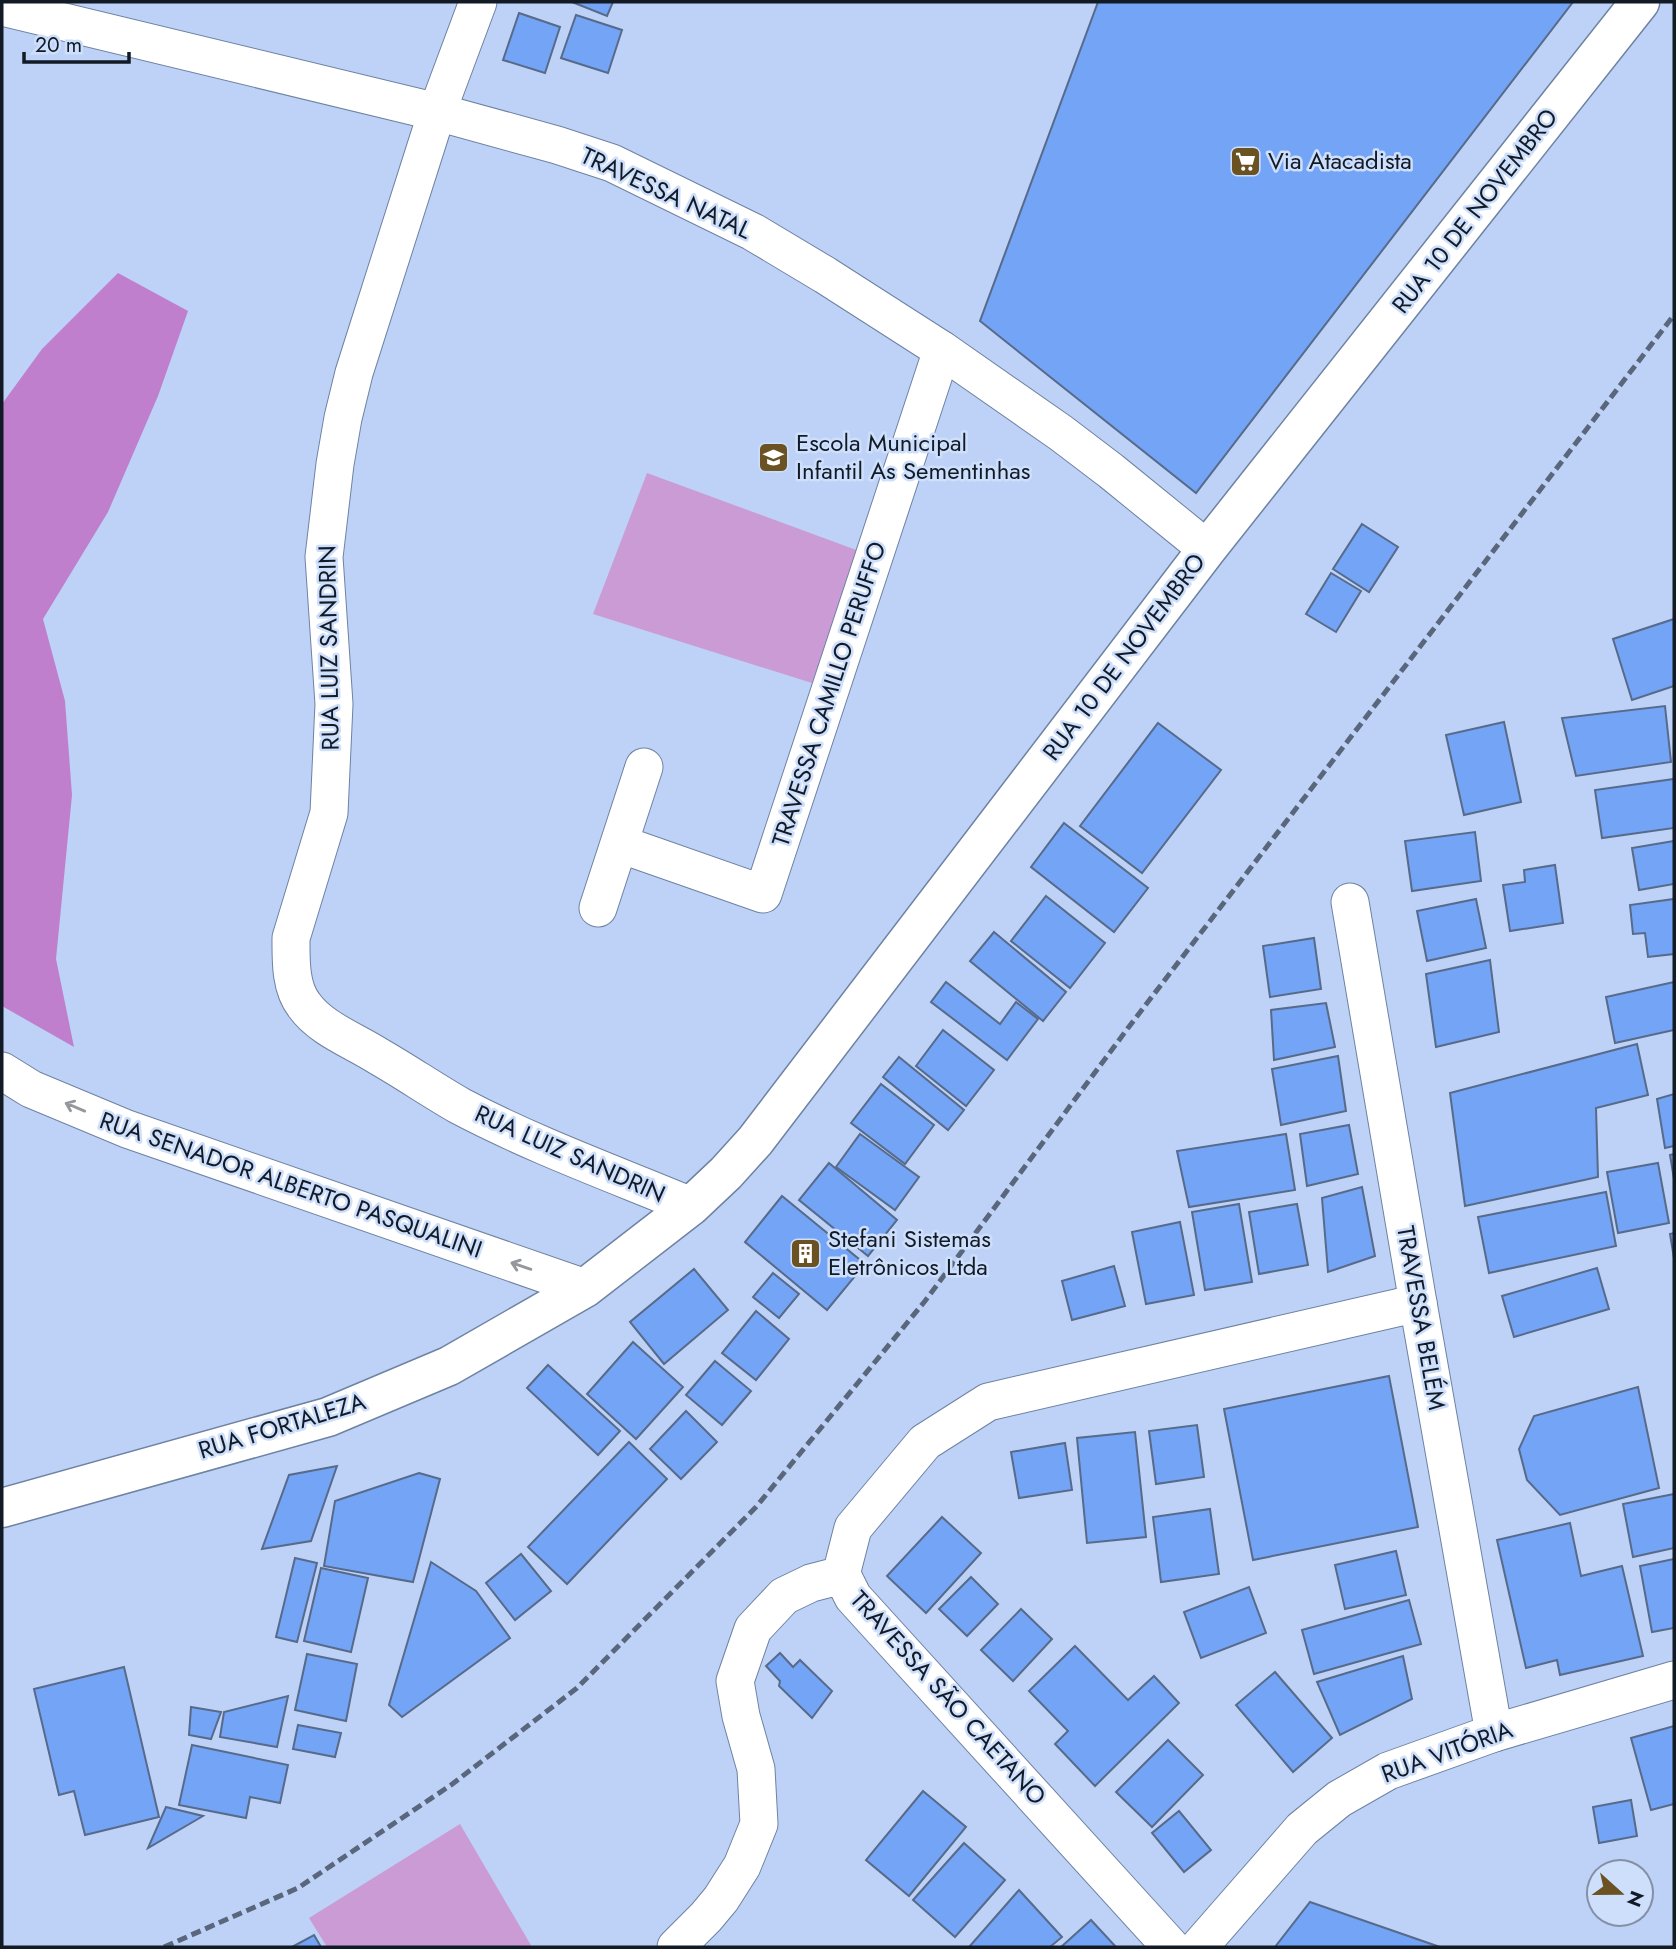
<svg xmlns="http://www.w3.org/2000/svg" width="1676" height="1949" font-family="Jost,sans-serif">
<rect width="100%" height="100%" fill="#bdd2f6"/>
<!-- green -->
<g fill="#cb9bd5">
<path d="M647,473L859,551L812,683L593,614Z"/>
<path d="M460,1824L532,1947H327L309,1918Z"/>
</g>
<!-- forest -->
<path fill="#bf7fcd" d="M118,273L188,311L158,396L108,512L43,619L65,701L72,795L56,959L74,1047L2,1006V404L42,349Z"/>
<!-- building -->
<g fill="#73a4f6" stroke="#576a8a" stroke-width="2">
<path d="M572,2H613L607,16Z"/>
<path d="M1098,2H1573L1196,493L980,321Z"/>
<path d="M519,13L560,27L545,73L503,60Z"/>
<path d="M576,15L622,30L608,73L561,58Z"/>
<path d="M1362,524L1398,547L1369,592L1333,569Z"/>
<path d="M1331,573L1361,591L1336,632L1306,614Z"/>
<path d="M1674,619V686L1632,700L1613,639Z"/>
<path d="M1665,706L1671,762L1576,776L1562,718Z"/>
<path d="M1504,722L1521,802L1464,815L1446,735Z"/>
<path d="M1158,723L1221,770L1142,873L1080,826Z"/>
<path d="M1674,779V828L1602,838L1595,790Z"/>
<path d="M1064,823L1148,888L1114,932L1031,867Z"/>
<path d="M1475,832L1481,881L1412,891L1405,841Z"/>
<path d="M1674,841V884L1639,890L1632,848Z"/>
<path d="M1555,865L1563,923L1510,931L1503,885L1525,882L1524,870Z"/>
<path d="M1046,896L1105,943L1070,988L1011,941Z"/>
<path d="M1476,899L1486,948L1427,961L1417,911Z"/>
<path d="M1674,899V954L1648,957L1645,933L1633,934L1630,905Z"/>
<path d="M994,932L1066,992L1043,1021L970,961Z"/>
<path d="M1314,938L1321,989L1270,997L1263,946Z"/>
<path d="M1490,960L1499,1032L1436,1047L1426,974Z"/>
<path d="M946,982L1000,1024L1016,1002L1038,1019L1007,1060L931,1002Z"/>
<path d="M1674,982V1030L1615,1043L1606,997Z"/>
<path d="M1326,1003L1335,1047L1274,1060L1271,1010Z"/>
<path d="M943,1030L994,1070L966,1106L916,1066Z"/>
<path d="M1637,1044L1648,1095L1596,1108L1598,1177L1465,1206L1450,1093Z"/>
<path d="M1338,1056L1346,1111L1281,1125L1272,1069Z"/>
<path d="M899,1057L964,1110L948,1130L883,1077Z"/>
<path d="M881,1084L934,1125L905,1164L851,1123Z"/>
<path d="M1674,1094V1146L1665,1148L1657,1099Z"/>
<path d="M1349,1125L1358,1174L1307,1186L1300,1134Z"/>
<path d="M860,1134L919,1177L895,1210L836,1167Z"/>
<path d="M1286,1134L1295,1190L1189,1207L1177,1151Z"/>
<path d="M1674,1154V1179L1670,1155Z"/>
<path d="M829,1163L897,1220L868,1256L799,1200Z"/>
<path d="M1658,1163L1669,1223L1618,1233L1607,1172Z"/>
<path d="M1362,1187L1375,1256L1328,1272L1322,1198Z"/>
<path d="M1606,1192L1616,1246L1489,1273L1478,1217Z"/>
<path d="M782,1196L865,1264L827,1310L745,1242Z"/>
<path d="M1239,1204L1252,1282L1205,1290L1192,1212Z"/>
<path d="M1297,1204L1308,1265L1259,1274L1249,1212Z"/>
<path d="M1180,1222L1194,1295L1146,1304L1132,1232Z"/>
<path d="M1674,1233V1258L1670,1234Z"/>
<path d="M1114,1266L1125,1306L1072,1320L1062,1281Z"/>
<path d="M1597,1268L1609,1309L1514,1337L1502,1296Z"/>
<path d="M694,1269L728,1310L664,1364L630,1322Z"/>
<path d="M773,1273L799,1294L779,1318L753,1297Z"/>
<path d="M756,1311L789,1339L756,1380L722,1353Z"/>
<path d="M633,1342L683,1387L636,1439L587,1394Z"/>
<path d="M715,1361L751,1391L722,1425L686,1395Z"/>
<path d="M548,1365L620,1431L598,1455L527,1388Z"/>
<path d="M1389,1376L1418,1527L1253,1560L1224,1409Z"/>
<path d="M1638,1387L1659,1488L1560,1515L1527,1480L1519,1449L1534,1416Z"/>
<path d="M686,1411L717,1442L681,1479L650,1449Z"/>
<path d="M1197,1425L1204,1477L1156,1484L1149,1431Z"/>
<path d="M1135,1432L1146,1537L1087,1543L1077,1438Z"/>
<path d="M629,1442L667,1479L567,1584L528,1547Z"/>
<path d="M1065,1443L1072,1490L1019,1498L1011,1452Z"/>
<path d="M337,1466L311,1541L262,1549L289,1475Z"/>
<path d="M419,1473L440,1479L413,1582L324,1566L335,1501Z"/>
<path d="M1674,1494V1548L1633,1557L1623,1504Z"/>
<path d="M1210,1509L1219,1574L1161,1582L1153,1517Z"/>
<path d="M942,1517L981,1553L926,1613L887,1576Z"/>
<path d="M1570,1523L1581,1576L1622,1566L1643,1656L1560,1675L1557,1660L1526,1668L1497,1540Z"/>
<path d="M1396,1551L1406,1595L1345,1609L1335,1565Z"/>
<path d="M521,1554L551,1591L515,1620L486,1583Z"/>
<path d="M295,1558L317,1563L297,1642L276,1637Z"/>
<path d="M1674,1559V1628L1652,1632L1640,1566Z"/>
<path d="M431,1562L476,1591L510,1638L402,1717L389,1705Z"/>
<path d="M321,1568L368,1578L351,1652L304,1641Z"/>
<path d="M971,1577L998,1604L967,1636L939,1609Z"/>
<path d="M1249,1587L1266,1633L1201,1658L1184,1612Z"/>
<path d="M1409,1600L1421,1644L1314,1674L1302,1630Z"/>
<path d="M1021,1609L1052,1639L1013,1681L981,1650Z"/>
<path d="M1075,1646L1128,1700L1154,1676L1179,1703L1095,1786L1055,1744L1068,1731L1029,1691Z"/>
<path d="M780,1653L793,1667L800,1660L832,1691L812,1718L779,1686L780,1681L766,1666Z"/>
<path d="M307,1654L357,1664L346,1721L295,1710Z"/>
<path d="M1403,1656L1412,1699L1340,1735L1317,1682Z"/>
<path d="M124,1667L159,1817L85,1835L74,1791L59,1795L34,1689Z"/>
<path d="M1275,1672L1332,1738L1293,1772L1236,1705Z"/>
<path d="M288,1696L277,1747L220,1737L224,1712Z"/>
<path d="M191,1707L221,1712L211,1739L189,1735Z"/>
<path d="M298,1725L341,1733L335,1757L293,1749Z"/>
<path d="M1674,1726V1804L1651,1810L1631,1738Z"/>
<path d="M1168,1740L1203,1775L1152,1827L1116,1792Z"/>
<path d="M192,1745L288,1765L280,1803L250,1797L246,1818L179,1805Z"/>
<path d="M923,1791L966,1827L909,1896L866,1860Z"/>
<path d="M1631,1800L1637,1836L1599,1843L1593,1807Z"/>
<path d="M166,1807L203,1816L148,1848Z"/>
<path d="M1179,1811L1211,1850L1184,1872L1152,1833Z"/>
<path d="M964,1843L1005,1880L955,1937L913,1900Z"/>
<path d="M1019,1890L1062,1937L1050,1947H969Z"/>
<path d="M1310,1902L1440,1947H1275Z"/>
<path d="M1091,1920L1116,1947H1061Z"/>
<path d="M314,1935L321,1947H292Z"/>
</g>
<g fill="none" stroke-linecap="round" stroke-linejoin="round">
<defs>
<g id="minor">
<path d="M478,2L437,112L354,373L343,418L335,464L324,557L334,704L329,813L291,938C291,960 290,987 304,1005C321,1029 353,1040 378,1056C406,1072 432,1090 460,1106C534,1145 614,1174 691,1206"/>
<path d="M2,7L437,112L557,145L612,163L753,232L825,275L942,350L1061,433L1111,471L1207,549"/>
<path d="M620,844L763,894L942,350"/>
<path d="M1350,902L1418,1303L1494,1733"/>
<path d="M598,908L644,767"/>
<path d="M2,1071L31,1089L127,1129L585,1288"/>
<path d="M676,1947L706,1917L721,1899L742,1866L759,1824L756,1769L741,1716L735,1681L753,1629L784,1596L811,1583L842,1575"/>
<path d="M1171,1947L853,1597L842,1575L843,1567L853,1528L925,1442L988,1402L1418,1303"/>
<path d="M1199,1947L1302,1829L1339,1799L1388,1771L1494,1733L1674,1680"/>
</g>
<path id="major" d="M2,1508L328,1417L449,1366L585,1288L691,1206L726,1173L755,1141L1207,549L1640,2"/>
</defs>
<!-- minor casing -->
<use href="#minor" stroke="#6e82a2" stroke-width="39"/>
<!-- major casing -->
<use href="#major" stroke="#6e82a2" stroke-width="41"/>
<!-- minor -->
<use href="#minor" stroke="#fff" stroke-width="37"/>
<!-- major -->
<use href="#major" stroke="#fff" stroke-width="38"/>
<!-- rail -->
<path stroke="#59667c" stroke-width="5" stroke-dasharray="10 5" stroke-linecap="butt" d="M164,1947L298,1888L451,1785L577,1688L756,1507L925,1301L1128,1028L1674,315"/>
</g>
<!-- one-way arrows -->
<defs><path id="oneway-shaft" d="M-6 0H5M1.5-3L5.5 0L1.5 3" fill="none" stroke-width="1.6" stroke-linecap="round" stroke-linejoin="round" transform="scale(1.75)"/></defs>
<g stroke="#94989d">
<use href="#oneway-shaft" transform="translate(75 1107) rotate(-157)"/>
<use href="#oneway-shaft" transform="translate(521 1266) rotate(-161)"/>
</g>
<!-- icons -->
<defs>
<symbol id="supermarket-square" viewBox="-11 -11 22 22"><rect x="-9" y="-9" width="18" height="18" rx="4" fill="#6b5223" stroke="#cedffc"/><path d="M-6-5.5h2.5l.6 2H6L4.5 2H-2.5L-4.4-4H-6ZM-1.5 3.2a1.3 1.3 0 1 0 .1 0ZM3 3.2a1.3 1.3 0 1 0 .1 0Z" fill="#fff"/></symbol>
<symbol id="school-square" viewBox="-11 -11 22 22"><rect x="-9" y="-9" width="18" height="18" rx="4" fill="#6b5223" stroke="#cedffc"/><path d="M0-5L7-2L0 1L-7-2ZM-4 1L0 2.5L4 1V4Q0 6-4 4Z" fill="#fff"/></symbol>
<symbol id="building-square" viewBox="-11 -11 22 22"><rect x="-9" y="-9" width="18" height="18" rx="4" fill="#6b5223" stroke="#cedffc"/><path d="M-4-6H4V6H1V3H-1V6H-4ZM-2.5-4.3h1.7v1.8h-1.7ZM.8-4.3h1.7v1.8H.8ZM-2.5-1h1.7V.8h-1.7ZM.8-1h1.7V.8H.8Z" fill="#fff"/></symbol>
</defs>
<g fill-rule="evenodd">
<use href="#supermarket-square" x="1228" y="144" width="35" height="35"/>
<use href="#school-square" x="756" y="440" width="35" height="35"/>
<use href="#building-square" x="788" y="1236" width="35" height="35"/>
</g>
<g text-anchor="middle" stroke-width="5" stroke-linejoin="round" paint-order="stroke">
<!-- poi labels -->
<g font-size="24" fill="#121a26" stroke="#cedffc" text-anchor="start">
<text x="1268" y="169">Via Atacadista</text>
<text x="796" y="451">Escola Municipal<tspan x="796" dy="28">Infantil As Sementinhas</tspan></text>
<text x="828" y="1247">Stefani Sistemas<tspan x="828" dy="28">Eletrônicos Ltda</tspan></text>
</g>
<!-- street labels -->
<g font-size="24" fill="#121a26" stroke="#cedffc">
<text transform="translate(666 193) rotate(25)" y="8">TRAVESSA NATAL</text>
<text transform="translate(1475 211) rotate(-52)" y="8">RUA 10 DE NOVEMBRO</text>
<text transform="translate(329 648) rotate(-91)" y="8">RUA LUIZ SANDRIN</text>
<text transform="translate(1124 657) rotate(-53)" y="8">RUA 10 DE NOVEMBRO</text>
<text transform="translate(829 694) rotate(-72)" y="8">TRAVESSA CAMILLO PERUFFO</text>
<text transform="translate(570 1154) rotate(24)" y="8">RUA LUIZ SANDRIN</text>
<text transform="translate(291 1185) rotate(19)" y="8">RUA SENADOR ALBERTO PASQUALINI</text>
<text transform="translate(1421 1318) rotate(80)" y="8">TRAVESSA BELÉM</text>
<text transform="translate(282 1426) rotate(-17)" y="8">RUA FORTALEZA</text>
<text transform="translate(948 1698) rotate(48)" y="8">TRAVESSA SÃO CAETANO</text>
<text transform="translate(1447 1752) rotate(-20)" y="8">RUA VITÓRIA</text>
</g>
</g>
<!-- border -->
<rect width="1676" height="1949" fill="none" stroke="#121a26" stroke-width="7"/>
<!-- north arrow -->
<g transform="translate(1620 1893) rotate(111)"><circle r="33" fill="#cedffc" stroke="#8390a6" stroke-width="2"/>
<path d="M0-5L12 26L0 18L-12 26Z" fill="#6b5223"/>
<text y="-10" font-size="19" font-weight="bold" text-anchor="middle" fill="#121a26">N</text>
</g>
<!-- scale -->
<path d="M24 52v10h105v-10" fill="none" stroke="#121a26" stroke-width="3.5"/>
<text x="35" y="52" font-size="21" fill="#121a26" stroke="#cedffc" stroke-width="5" paint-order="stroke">20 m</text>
</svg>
